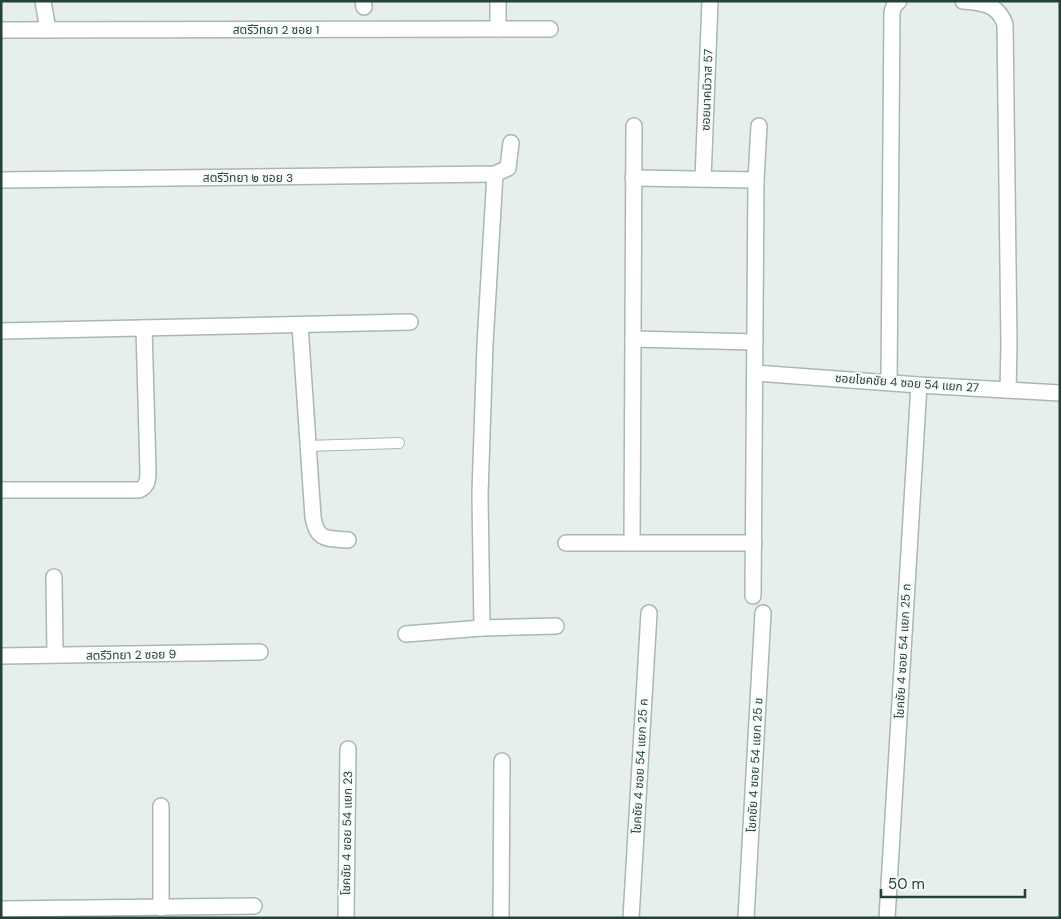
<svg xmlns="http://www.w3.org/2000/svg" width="1061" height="919" font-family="'DM Sans','Noto Sans Thai',sans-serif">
<rect width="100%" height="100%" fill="#e6efeb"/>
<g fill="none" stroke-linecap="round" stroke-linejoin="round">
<defs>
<path id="lane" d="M308,446L399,443"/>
<g id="street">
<path d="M43,1L48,30"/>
<path d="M363,1L364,7"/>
<path d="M963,1C982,3 997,3 1005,24L1009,345L1008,390"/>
<path d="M498,29V1"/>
<path d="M1,30L550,29"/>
<path d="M633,178L756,180"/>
<path d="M703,179L710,1"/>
<path d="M1,180L495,174L508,168L511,143"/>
<path d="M300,325L313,517C317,541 326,538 348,540"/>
<path d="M1,331L410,322"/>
<path d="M633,339L755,342"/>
<path d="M755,373L919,385L1060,393"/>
<path d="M889,382L892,12L894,6L899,1"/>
<path d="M1,490H139C148,486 148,479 148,471L144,328"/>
<path d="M566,543H754"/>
<path d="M632,543L634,126"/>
<path d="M54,577L55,655"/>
<path d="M753,596L756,180L759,126"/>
<path d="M482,628L480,494L485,344L495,174"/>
<path d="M406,634L482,628L556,626"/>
<path d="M1,656L260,652"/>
<path d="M161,806V908"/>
<path d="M1,909L254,906"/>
<path d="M346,918L348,749"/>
<path d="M501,918L502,761"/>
<path d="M631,918L649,613"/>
<path d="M746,918L763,613"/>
<path d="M887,918L919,385"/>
</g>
</defs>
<!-- lane casing -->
<use href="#lane" stroke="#a8b8b2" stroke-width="12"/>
<!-- street casing -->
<use href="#street" stroke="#a8b8b2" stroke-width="18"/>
<!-- lane -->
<use href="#lane" stroke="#fff" stroke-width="10"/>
<!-- street -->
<use href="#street" stroke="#fff" stroke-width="15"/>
</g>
<g text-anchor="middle" stroke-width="4" stroke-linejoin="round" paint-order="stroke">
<!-- street labels -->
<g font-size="12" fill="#24423a" stroke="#f7fbf9">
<text x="276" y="34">สตรีวิทยา 2 ซอย 1</text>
<text transform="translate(707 90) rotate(-88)" y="4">ซอยนาคนิวาส 57</text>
<text x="248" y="182">สตรีวิทยา ๒ ซอย 3</text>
<text transform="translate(907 383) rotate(4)" y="4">ซอยโชคชัย 4 ซอย 54 แยก 27</text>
<text transform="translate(903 651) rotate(-87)" y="4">โชคชัย 4 ซอย 54 แยก 25 ก</text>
<text transform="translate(131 655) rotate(-1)" y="4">สตรีวิทยา 2 ซอย 9</text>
<text transform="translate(755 765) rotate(-87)" y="4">โชคชัย 4 ซอย 54 แยก 25 ข</text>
<text transform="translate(640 766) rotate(-87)" y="4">โชคชัย 4 ซอย 54 แยก 25 ค</text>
<text transform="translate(347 833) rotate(-89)" y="4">โชคชัย 4 ซอย 54 แยก 23</text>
</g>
</g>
<!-- border -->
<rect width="1061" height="919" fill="none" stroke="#24423a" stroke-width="5"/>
<!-- scale -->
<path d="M881 889v8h144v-8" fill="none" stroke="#24423a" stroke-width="2.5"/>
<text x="888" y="889" font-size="15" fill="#24423a" stroke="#f7fbf9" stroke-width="4" paint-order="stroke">50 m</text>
</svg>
